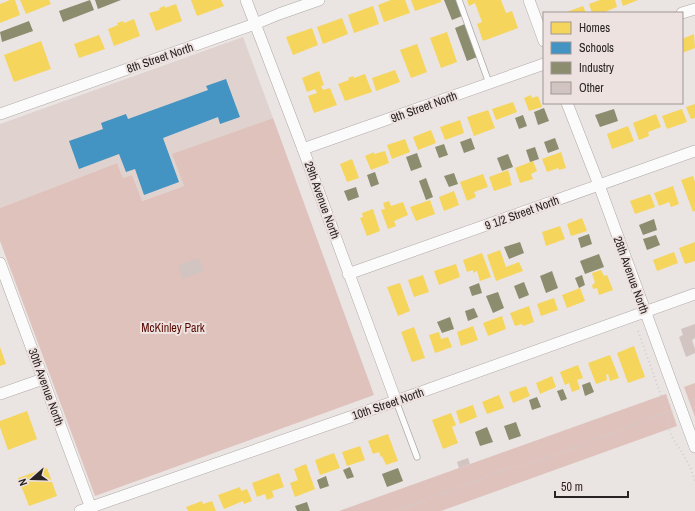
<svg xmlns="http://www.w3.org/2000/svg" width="695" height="511" font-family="'Archivo Narrow',sans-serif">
<rect width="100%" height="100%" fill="#eae4e2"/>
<!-- built -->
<path fill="#e0d3cf" d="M243,37L273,118L173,154L184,186L141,201L132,176L123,178L117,163L0,208V124Z"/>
<!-- green -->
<g fill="#dfc2bc">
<path d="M273,118L374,395L95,496L0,241V208L117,163L123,178L132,175L142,201L184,186L172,154Z"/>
<path d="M695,383V417L684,387Z"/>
<path d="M666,394L677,426L441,511H339Z"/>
</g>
<!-- homes -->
<g fill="#f6d55c">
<path d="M10,0H15L20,15L0,23V4Z"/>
<path d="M20,0H49L51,4L26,14Z"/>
<path d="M191,0H221L224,6L197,16Z"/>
<path d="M391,0H405L410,13L384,22L378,5Z"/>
<path d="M411,0H441V2L415,11Z"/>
<path d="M467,0H501L506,13L512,11L518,28L483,41L477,24L482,22L475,3L469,6Z"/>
<path d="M600,0H615L617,7L602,13H592L589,4Z"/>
<path d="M621,0H638L623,6Z"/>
<path d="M176,4L182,21L156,31L149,13L160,10L159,8L165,6V8Z"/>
<path d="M373,6L379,24L354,33L348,15Z"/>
<path d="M583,6L586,13H564Z"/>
<path d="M342,18L348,34L323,44L317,27Z"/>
<path d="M134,19L140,36L114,46L108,29L118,25L117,23L123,21L124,23Z"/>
<path d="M312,28L318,45L293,55L286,37Z"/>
<path d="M447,32L457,62L441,68L430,38Z"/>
<path d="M694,34L695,48L682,53V39Z"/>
<path d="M99,35L105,49L79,58L74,44Z"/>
<path d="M41,41L51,69L14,82L4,55Z"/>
<path d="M417,44L427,72L411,78L400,50Z"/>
<path d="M395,70L400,82L376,91L372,78Z"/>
<path d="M319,71L324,85L321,86L323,90L330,88L337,105L314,113L308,96L317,93L315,89L307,92L302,78Z"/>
<path d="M365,74L372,92L345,101L338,84L349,80L348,78L353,76L354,78Z"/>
<path d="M531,95L532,98L538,96L542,107L529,111L524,98Z"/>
<path d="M513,102L517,112L496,120L492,109Z"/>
<path d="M695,104V118L691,119L686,107Z"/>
<path d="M682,109L687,122L667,129L662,116Z"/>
<path d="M488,110L495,128L474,136L467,117Z"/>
<path d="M656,114L661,127L648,132L649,136L639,140L633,123Z"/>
<path d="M460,120L464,133L445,140L440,127Z"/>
<path d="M628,126L634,141L612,149L607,134Z"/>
<path d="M431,130L436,143L418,150L413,137Z"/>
<path d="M405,139L410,152L392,159L387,145Z"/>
<path d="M385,151L389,163L371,170L365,156L374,152V154Z"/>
<path d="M561,152L566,168L559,170L558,168L547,172L542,159Z"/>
<path d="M352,159L359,178L347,182L340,164Z"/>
<path d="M533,161L537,171L531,174L533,179L520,183L515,168Z"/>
<path d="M508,170L511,180H510L512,185L494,191L489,177Z"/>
<path d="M483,174L488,187L474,192L476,197L467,201L460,182Z"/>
<path d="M693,176L695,182V211L693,212L681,180Z"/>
<path d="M673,186L679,204L671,207L669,202L659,206L654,193Z"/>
<path d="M454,191L459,205L444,211L439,197Z"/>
<path d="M650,194L655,207L635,214L630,201Z"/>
<path d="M430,200L435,214L416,221L410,207Z"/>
<path d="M389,201L391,206L403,202L408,215L394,221L396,226L388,229L381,210L385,209L383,203Z"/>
<path d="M373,209L380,231L367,236L360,218L363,217L362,213Z"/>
<path d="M582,218L587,231L571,236L567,224Z"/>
<path d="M560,226L565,239L546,246L542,232Z"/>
<path d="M695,242V261L685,264L679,248Z"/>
<path d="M500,250L506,267L519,262L523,271L496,281L487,255Z"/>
<path d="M674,252L678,263L657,271L653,260Z"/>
<path d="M482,253L491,277L480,281L477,271L473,273V270L467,272L463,260Z"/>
<path d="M456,264L460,277L439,285L434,271Z"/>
<path d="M601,270L604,276L607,275L613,290L599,295L597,288L593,289L592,285L595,283L592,273Z"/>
<path d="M423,275L429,292L414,297L408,280Z"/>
<path d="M400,283L410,311L398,316L387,287Z"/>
<path d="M580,288L585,301L567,308L562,295Z"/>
<path d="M554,298L558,310L541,316L537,304Z"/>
<path d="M529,306L534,322L523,326L522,324L515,326L510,313Z"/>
<path d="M502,316L506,329L488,336L483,323Z"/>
<path d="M473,326L478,340L461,346L457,332Z"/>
<path d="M414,327L425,358L412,362L401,332Z"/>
<path d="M439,332L441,339L448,337L452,347L435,353L429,335Z"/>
<path d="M634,346L645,377L628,383L617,353Z"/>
<path d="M0,347L6,364L0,366Z"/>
<path d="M610,355L619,378L610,381L608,374L606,375L607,380L596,384L588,363Z"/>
<path d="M578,365L583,378L577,380L580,389L572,392L569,383L565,385L560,372Z"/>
<path d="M552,376L556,387L540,394L536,383Z"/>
<path d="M526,386L530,396L513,403L509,392Z"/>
<path d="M499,395L504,408L487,414L482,402Z"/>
<path d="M473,405L477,417L460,424L456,411Z"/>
<path d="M27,411L37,439L8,450L0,427V421Z"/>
<path d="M451,413L456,425L452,427L458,443L443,449L432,420Z"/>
<path d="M388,434L398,461L386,465L382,456L381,457L379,452L373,454L368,441Z"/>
<path d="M360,446L365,460L347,466L342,452Z"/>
<path d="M334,453L340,468L320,475L315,460Z"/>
<path d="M306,464L315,489L295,497L290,483L298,480L294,469Z"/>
<path d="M47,468L57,496L29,506L18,478Z"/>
<path d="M279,473L284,487L272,491L274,497L267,500L265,494L257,497L252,483Z"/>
<path d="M240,487L241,491L247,489L252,501L244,504L243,501L224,509L218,495Z"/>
<path d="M202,501L203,504L212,501L216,511H188L186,507Z"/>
</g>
<!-- schools -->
<path fill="#4393c3" d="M226,79L240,117L220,124L218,117L163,138L179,182L144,195L135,169L126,172L119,154L79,169L69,141L103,129L101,123L126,114L128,119L208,90L206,86Z"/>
<!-- industry -->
<g fill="#8c8c6e">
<path d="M90,0L94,10L63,22L59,11Z"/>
<path d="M95,0H121L98,9Z"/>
<path d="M444,0H456L462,16L452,20Z"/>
<path d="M29,21L33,31L2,42L0,32Z"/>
<path d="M465,24L477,57L467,61L455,28Z"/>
<path d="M544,108L549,121L538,125L534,112Z"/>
<path d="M614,109L618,121L600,127L595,115Z"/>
<path d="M523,115L527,126L519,129L515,118Z"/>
<path d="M471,138L475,149L464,153L460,142Z"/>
<path d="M555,138L559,149L548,153L544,142Z"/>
<path d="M444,144L448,155L439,158L435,147Z"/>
<path d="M535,147L539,159L530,162L526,150Z"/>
<path d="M417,153L422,167L411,171L406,157Z"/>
<path d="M508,154L513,167L502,171L497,158Z"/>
<path d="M375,172L379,184L371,187L367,175Z"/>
<path d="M454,173L458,184L449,187L444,176Z"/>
<path d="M426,178L433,197L426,200L419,181Z"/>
<path d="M356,187L359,197L348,201L344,191Z"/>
<path d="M654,219L657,230L643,235L639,225Z"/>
<path d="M589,234L592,244L581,248L578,238Z"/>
<path d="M656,235L660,245L647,250L643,239Z"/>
<path d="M520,242L524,253L509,259L504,247Z"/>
<path d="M599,254L604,267L585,274L580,261Z"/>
<path d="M552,271L558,288L546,293L540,276Z"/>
<path d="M582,275L585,285L579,288L575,278Z"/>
<path d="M524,282L529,295L519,299L514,286Z"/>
<path d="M479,283L482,293L472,296L469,287Z"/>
<path d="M498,292L504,308L493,313L486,296Z"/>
<path d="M474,308L478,317L468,321L465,311Z"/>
<path d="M450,317L454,329L442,333L437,322Z"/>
<path d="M590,382L594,392L585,396L582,385Z"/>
<path d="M563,389L567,399L561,401L557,391Z"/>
<path d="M537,397L541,407L532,410L529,400Z"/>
<path d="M516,422L521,436L509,440L504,426Z"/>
<path d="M487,427L493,442L480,446L475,432Z"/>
<path d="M350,467L354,477L347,479L343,470Z"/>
<path d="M398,468L403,481L387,487L382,474Z"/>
<path d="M326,476L329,486L320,489L317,480Z"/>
<path d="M307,502L310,511H297L295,506Z"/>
</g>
<!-- building -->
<g fill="#d2c4c0">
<path d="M199,258L204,271L183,279L178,265Z"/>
<path d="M695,324V338L692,340L695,349V353L686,357L679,337L683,335L681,329Z"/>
<path d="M468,458L470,464L459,468L457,462Z"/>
</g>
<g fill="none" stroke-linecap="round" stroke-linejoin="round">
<defs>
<g id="lane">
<path d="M459,0L489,83"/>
<path d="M396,401L417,457"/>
</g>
<g id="street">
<path d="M246,0L303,149L396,401"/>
<path d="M529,0L544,41"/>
<path d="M682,13L695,9"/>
<path d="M567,103L599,185L695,447"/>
<path d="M0,114L255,24L279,14L319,0"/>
<path d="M303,149L544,64"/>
<path d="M0,263L92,511"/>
<path d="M348,274L695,151"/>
<path d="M0,394L43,379"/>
<path d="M80,511L396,401L695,294"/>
</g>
</defs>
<!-- lane casing -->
<use href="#lane" stroke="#ada9a7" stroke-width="7"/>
<!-- street casing -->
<use href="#street" stroke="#ada9a7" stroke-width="12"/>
<!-- path -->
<g stroke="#d0cfce" stroke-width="2" stroke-dasharray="1 3" stroke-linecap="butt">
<path d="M638,331L667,412L669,429L673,439L683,454L690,467L695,481"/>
<path d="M690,402L695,398"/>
<path d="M393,511L440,495L507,469L542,460L667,412H673"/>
</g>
<!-- lane -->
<use href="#lane" stroke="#fcfbfb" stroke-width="5.5"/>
<!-- street -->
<use href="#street" stroke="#fcfbfb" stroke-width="11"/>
</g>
<g text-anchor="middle" stroke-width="4" stroke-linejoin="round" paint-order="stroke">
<!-- street labels -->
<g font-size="12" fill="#292423" stroke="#ede2df">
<text transform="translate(160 58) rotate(-19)" y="4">8th Street North</text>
<text transform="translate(424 107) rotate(-20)" y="4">9th Street North</text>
<text transform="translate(322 200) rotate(70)" y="4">29th Avenue North</text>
<text transform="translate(522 213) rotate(-20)" y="4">9 1/2 Street North</text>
<text transform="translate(631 275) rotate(70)" y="4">28th Avenue North</text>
<text transform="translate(46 387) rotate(70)" y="4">30th Avenue North</text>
<text transform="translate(388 404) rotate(-19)" y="4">10th Street North</text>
</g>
<!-- park labels -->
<g font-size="12" fill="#580a00" stroke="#ede2df">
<text x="173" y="332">McKinley Park</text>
</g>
</g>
<!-- legend -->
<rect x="543" y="12" width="140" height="92" fill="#ede2df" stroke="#9f9694"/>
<rect x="551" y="22" width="20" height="12" fill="#f6d55c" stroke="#9f9694"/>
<text x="579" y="32" font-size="12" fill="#292423">Homes</text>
<rect x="551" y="42" width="20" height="12" fill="#4393c3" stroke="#9f9694"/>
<text x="579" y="52" font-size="12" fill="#292423">Schools</text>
<rect x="551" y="62" width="20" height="12" fill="#8c8c6e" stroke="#9f9694"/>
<text x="579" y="72" font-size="12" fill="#292423">Industry</text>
<rect x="551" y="82" width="20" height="12" fill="#d2c4c0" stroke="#9f9694"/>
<text x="579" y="92" font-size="12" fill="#292423">Other</text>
<!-- north arrow -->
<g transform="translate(32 479) rotate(250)" stroke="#ede2df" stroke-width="3" paint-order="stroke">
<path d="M0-3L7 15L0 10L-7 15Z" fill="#292423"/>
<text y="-6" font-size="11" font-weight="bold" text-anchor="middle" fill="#292423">N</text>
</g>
<!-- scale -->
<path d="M555 491v6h73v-6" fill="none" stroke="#292423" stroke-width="2"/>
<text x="561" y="491" font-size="12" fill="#292423" stroke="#ede2df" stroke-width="3" paint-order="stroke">50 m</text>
</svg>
